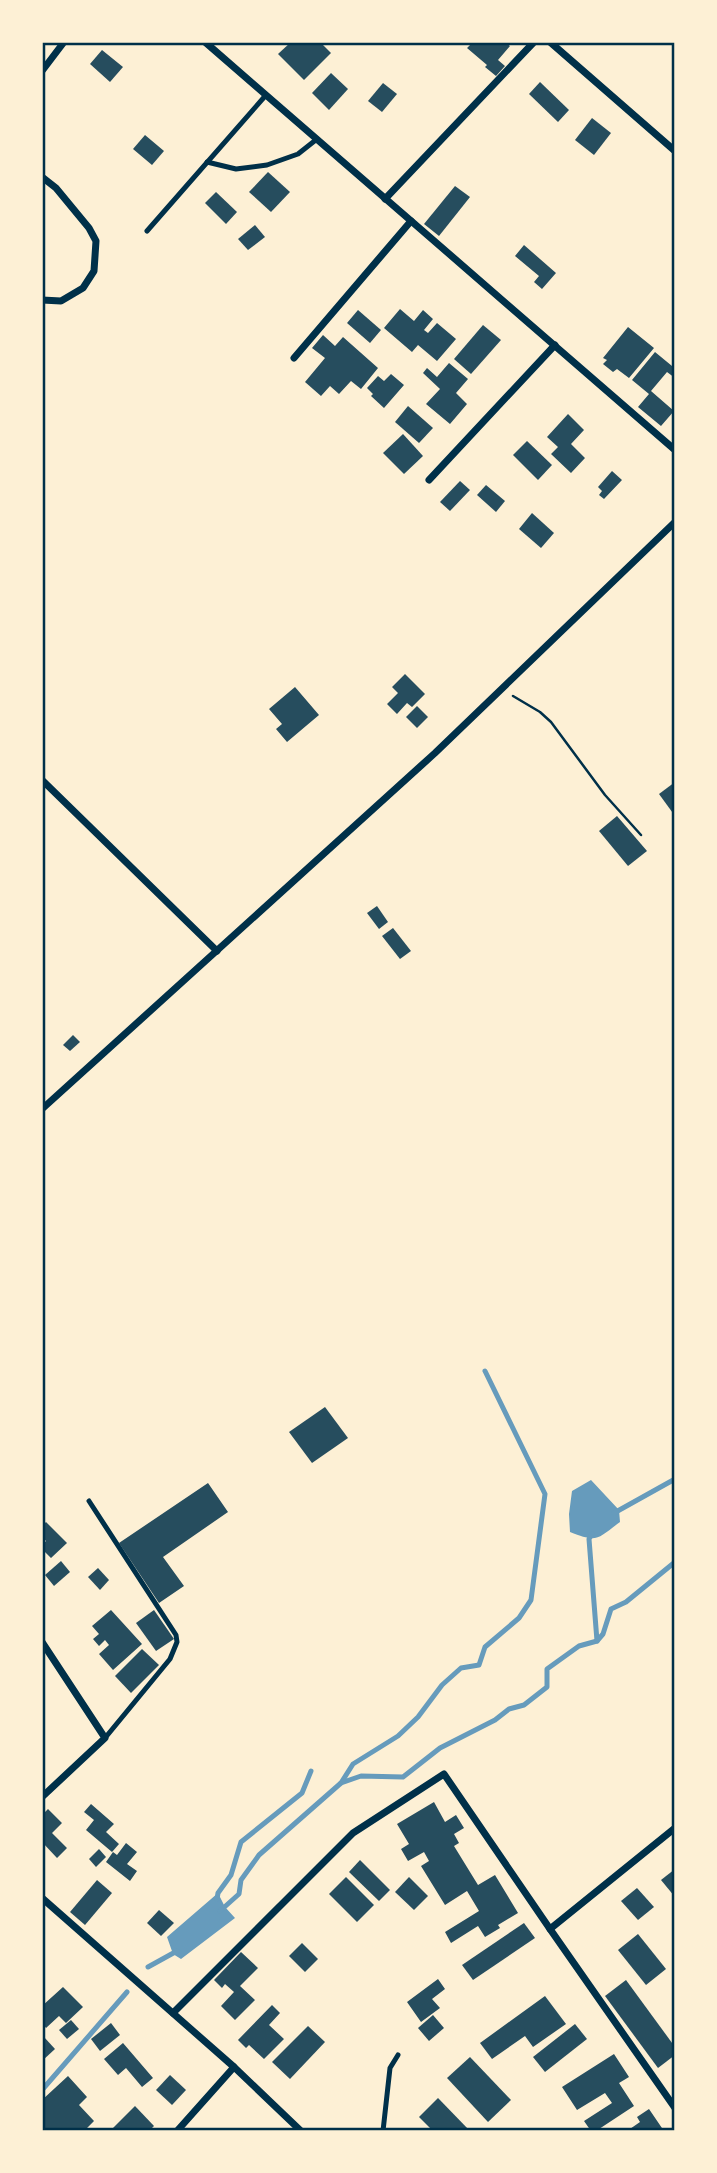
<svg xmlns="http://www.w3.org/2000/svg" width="717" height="2173" font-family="'Open Sans',sans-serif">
<rect width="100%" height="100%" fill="#fdf0d5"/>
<!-- water -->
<g fill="#669bbc">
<path d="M591,1480L619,1510L620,1522C597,1539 598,1543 570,1532L569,1514L572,1491Z"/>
<path d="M218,1893L225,1907L235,1918L181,1959L173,1954L167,1937Z"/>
</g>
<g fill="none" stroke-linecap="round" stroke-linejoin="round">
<!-- stream -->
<g stroke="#669bbc" stroke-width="5">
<path d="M614,1513L675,1479"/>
<path d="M592,1534L589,1539L597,1641"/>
<path d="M341,1783L361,1776L403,1777L440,1748L495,1720L509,1709L524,1705L547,1687V1669L579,1646L597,1641L603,1634L611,1609L626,1602L675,1562"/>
<path d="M217,1899L218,1893L231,1875L241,1842L302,1793L311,1771"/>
<path d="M220,1911L239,1894L241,1880L259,1855L341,1783L353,1764L398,1736L418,1717L442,1685L461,1668L479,1665L485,1647L519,1618L531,1600L545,1494L485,1371"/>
<path d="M148,1967L177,1951"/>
<path d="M42,2090L127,1992"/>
</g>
</g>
<!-- building -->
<g fill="#264d5e">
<path d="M291,42H320L331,53L304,80L278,54Z"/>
<path d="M473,42H505L510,46L498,60L505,66L496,76L485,67L487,65L467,48Z"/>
<path d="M102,50L123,67L110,82L90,64Z"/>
<path d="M331,73L348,89L329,110L312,93Z"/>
<path d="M540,82L569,110L558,122L529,94Z"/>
<path d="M383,83L397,94L382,112L368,101Z"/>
<path d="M592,118L611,133L594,155L575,140Z"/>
<path d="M145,135L164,151L152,165L133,149Z"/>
<path d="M268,172L290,192L271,212L249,192Z"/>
<path d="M455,186L470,197L439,236L424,224Z"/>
<path d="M216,192L237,212L226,224L205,203Z"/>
<path d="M255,225L265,237L248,250L238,239Z"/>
<path d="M524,245L556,273L542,289L534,282L539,276L515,256Z"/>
<path d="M400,309L414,321L423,310L433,319L424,330L428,333L437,323L456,339L437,361L418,345L412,352L384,328Z"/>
<path d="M358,310L381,330L370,343L347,323Z"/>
<path d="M483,325L501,340L471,374L454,359Z"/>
<path d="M628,327L654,348L629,378L617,369L613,372L603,364L607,360L603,358Z"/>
<path d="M323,335L335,346L343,337L378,368L361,389L351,381L339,394L330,386L321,396L305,382L325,358L312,348Z"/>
<path d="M655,352L672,366L675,362V378L667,372L651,391L674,411L661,426L638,407L649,394L632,380Z"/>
<path d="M449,363L468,379L456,393L467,404L450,424L426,404L440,389L423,373L427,368L437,377Z"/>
<path d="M391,374L404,385L384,408L371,396L373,394L367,388L378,376L384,381Z"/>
<path d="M408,406L433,428L419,443L395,422Z"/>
<path d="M568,414L584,430L571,444L585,458L571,473L551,454L558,447L547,437Z"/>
<path d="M403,434L423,456L404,474L383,453Z"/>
<path d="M527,441L552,465L538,480L513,455Z"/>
<path d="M612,471L622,480L604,499L599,495L602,491L598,487Z"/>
<path d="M460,481L470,490L450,511L440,502Z"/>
<path d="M486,485L505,501L496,512L477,495Z"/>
<path d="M532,513L554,533L541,548L519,529Z"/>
<path d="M405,674L425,694L412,707L407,703L397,714L387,704L398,693L392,687Z"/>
<path d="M295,687L319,715L287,742L276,729L282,724L269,709Z"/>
<path d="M417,706L428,717L417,728L406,717Z"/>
<path d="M675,782V816L659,794Z"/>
<path d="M617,816L647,851L628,866L599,831Z"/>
<path d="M377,906L388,922L379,929L367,913Z"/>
<path d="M393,928L411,951L400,959L382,936Z"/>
<path d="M73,1035L80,1042L70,1051L63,1045Z"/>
<path d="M325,1407L348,1438L312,1463L289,1432Z"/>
<path d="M208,1483L228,1512L163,1557L184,1586L159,1603L119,1543Z"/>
<path d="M46,1522L67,1543L51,1558L42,1549V1545L46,1541L42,1537V1526Z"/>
<path d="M61,1561L70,1572L54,1586L45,1575Z"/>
<path d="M98,1568L109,1580L100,1590L88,1577Z"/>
<path d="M111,1610L142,1644L113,1670L99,1654L109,1645L105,1640L99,1646L93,1639L99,1634L92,1626Z"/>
<path d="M154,1610L174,1639L156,1651L136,1623Z"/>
<path d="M142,1649L159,1665L131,1693L115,1676Z"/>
<path d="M434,1802L445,1822L456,1815L464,1828L454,1834L459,1843L454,1846L478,1885L495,1875L518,1913L498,1925L500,1928L485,1937L478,1926L451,1943L445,1932L479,1911L467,1891L445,1905L421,1866L429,1861L424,1852L408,1861L401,1849L409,1844L397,1824Z"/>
<path d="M91,1804L114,1824L106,1832L119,1844L112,1852L86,1830L94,1820L84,1812Z"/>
<path d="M48,1809L62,1823L52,1833L67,1848L57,1858L42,1842V1815Z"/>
<path d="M126,1843L137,1852L127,1864L137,1871L130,1881L106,1862L113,1852L117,1855Z"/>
<path d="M99,1849L106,1857L96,1867L89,1859Z"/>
<path d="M360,1860L390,1890L379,1901L349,1872Z"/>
<path d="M675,1869V1897L661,1880Z"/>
<path d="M346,1877L374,1905L357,1922L329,1894Z"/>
<path d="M409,1877L428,1896L414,1910L395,1892Z"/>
<path d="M97,1880L112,1893L85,1925L70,1912Z"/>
<path d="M637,1888L654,1907L638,1920L621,1901Z"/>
<path d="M159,1910L174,1923L161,1936L147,1923Z"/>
<path d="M524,1923L535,1938L473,1980L462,1965Z"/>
<path d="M638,1934L666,1969L646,1985L618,1950Z"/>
<path d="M302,1943L318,1959L305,1972L289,1956Z"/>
<path d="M241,1952L258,1968L240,1986L255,2000L235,2020L221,2006L234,1992L225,1984L222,1988L214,1980Z"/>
<path d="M438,1979L445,1989L432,1999L440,2008L421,2022L407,2002Z"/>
<path d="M626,1980L675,2047V2055L658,2068L605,1996Z"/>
<path d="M63,1987L83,2007L66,2023L59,2016L46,2028L42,2023V2006Z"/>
<path d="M545,1996L566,2024L533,2047L525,2036L492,2059L480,2043Z"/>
<path d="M272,2005L280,2013L269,2025L284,2039L264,2059L249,2045L246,2048L238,2040Z"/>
<path d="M433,2015L444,2028L429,2041L418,2028Z"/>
<path d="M71,2020L79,2029L67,2039L59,2030Z"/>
<path d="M111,2023L120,2035L100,2051L91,2039Z"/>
<path d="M575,2024L587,2039L545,2072L533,2057Z"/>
<path d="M308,2026L325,2042L290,2079L272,2062Z"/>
<path d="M44,2037L55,2049L42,2061V2038Z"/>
<path d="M123,2043L153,2078L142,2087L126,2068L118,2075L104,2059Z"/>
<path d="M614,2054L629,2077L619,2083L634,2106L596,2131H591L584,2121L612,2103L605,2093L577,2110L562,2087Z"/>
<path d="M470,2057L511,2100L488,2122L447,2078Z"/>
<path d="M170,2075L186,2090L172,2105L156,2090Z"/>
<path d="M68,2076L87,2097L79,2105L94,2121L84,2131H42V2100Z"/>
<path d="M438,2098L470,2131H433L419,2117Z"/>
<path d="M135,2106L154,2126L149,2131H117L113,2128Z"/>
<path d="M649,2109L664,2131H627L640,2122L637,2117Z"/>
</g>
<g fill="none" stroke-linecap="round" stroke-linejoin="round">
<!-- path -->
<path stroke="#003049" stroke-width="2.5" d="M513,696L540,712L551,722L605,795L641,835"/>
<!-- service -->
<g stroke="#003049" stroke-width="5">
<path d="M207,162L236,169L267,165L298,154L317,139"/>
<path d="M147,231L266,95"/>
<path d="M89,1501L176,1635L177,1642L170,1659L105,1738"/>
<path d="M383,2131L390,2068L398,2055"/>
</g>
<!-- minor -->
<g stroke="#003049" stroke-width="7">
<path d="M205,42L675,450"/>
<path d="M550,42L675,151"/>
<path d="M42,71L64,42"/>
<path d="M42,177L56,188L89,228L96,241L94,271L83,288L61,301L42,300"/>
<path d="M385,199L534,42"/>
<path d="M294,358L411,221"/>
<path d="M429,480L555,345"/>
<path d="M42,780L217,951"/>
<path d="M42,1109L435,753L675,522"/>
<path d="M42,1642L105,1738L42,1797"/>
<path d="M42,1898L234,2067L301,2131"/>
<path d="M550,1929L675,1828"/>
<path d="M173,2013L353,1833L444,1774L550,1929L675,2108"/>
<path d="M177,2131L234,2067"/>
</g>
</g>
<!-- border -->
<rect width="717" height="2173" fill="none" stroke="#fdf0d5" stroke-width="88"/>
<rect x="44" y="44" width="629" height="2085" fill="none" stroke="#003049" stroke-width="2.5"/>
</svg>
